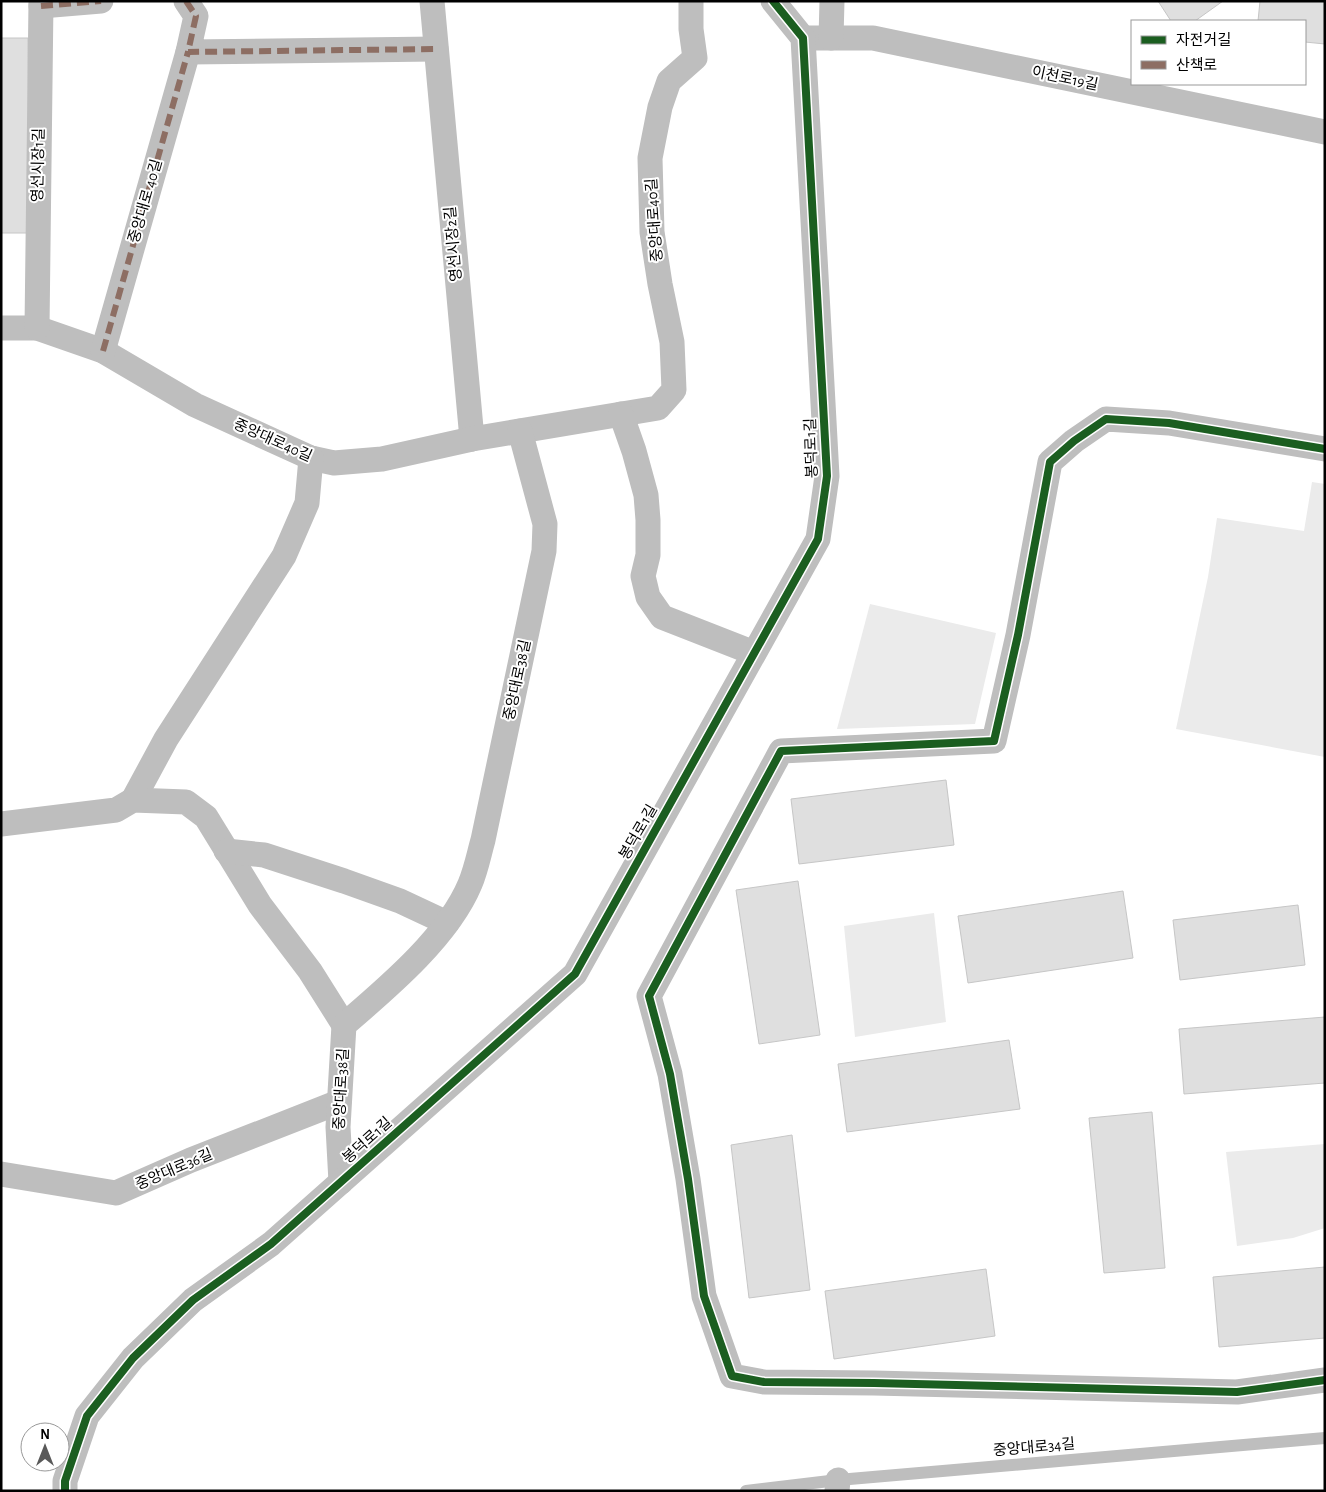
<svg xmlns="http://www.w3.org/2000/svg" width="1326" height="1492" font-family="'Alegreya Sans','Noto Sans KR',sans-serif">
<rect width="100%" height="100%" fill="#fff"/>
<!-- green -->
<g fill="#ebebeb">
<path d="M1312,482L1325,484V757L1176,729L1208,577L1217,518L1304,531Z"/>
<path d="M870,604L996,633L975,724L837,729Z"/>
<path d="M934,913L946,1022L855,1037L844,926Z"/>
<path d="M1325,1144V1228L1293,1238L1237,1246L1226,1152Z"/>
</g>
<!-- building -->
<g fill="#dfdfdf" stroke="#c6c6c6">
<path d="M1158,1H1223L1195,21H1171Z"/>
<path d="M1260,1H1325V44L1305,42V21H1258Z"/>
<path d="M1,38H28L29,233H1Z"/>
<path d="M946,780L954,845L799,864L791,799Z"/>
<path d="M798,881L820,1035L759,1044L736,890Z"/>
<path d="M1123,891L1133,958L968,983L958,916Z"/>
<path d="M1298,905L1305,965L1180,980L1173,920Z"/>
<path d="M1325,1017V1083L1184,1094L1179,1029Z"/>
<path d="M1009,1040L1020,1109L847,1132L838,1064Z"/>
<path d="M1152,1112L1165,1268L1104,1273L1089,1118Z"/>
<path d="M792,1135L810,1290L749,1298L731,1145Z"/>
<path d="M1325,1267V1338L1219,1347L1213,1277Z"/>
<path d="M986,1269L995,1336L834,1359L825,1291Z"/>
</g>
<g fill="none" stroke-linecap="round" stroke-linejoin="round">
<!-- service -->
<path stroke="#bebebe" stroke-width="12" d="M746,1491L838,1480L1325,1438"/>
<!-- minor -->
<g stroke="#bebebe" stroke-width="25">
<path d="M186,1L196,16L188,52L436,49"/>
<path d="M432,1L472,439"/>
<path d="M41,6L101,1"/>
<path d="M803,38H873L1325,132"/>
<path d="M831,38L832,1"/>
<path d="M1,328H37L103,351L195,405L311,458L334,463L382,459L472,439L658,408L674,390L672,342L660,284L652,232L650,158L660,107L669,81L695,58L691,29V1"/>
<path d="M37,328L41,1"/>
<path d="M103,351L188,52"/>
<path d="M621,414L634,451L646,495L648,520V555L643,576L648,597L662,617L754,653"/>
<path d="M1325,449L1169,423L1106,419L1074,441L1050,462L1018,635L994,741L781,751L649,996L670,1074L688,1179L704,1296L732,1376L764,1382L874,1383L1237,1392L1325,1380"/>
<path d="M133,800L166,739L284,556L307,503L311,458"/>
<path d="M1,824L116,810L133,800L186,802L206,817L260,905L310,971L344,1025"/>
<path d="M226,851L264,855L344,881L400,901L447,923"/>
<path d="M1,1174L116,1193L191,1160L339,1102"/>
<path d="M341,1182L338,1127L344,1025C387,988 448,937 470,884C476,870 479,854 483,840L544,551L545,524L520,431"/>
<path d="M65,1491V1481L87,1416L133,1358L193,1300L271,1244L575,974L818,539L827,476L803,38L773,1"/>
<path d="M837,1491L838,1480"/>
</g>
<!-- quiet -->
<g stroke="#8d6e63" stroke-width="6" stroke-dasharray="12 6" stroke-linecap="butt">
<path d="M186,1L196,16L188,52L436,49"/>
<path d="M41,6L101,1"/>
<path d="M103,351L188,52"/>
</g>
<defs>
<g id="cycleway">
<path d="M1325,449L1169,423L1106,419L1074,441L1050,462L1018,635L994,741L781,751L649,996L670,1074L688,1179L704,1296L732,1376L764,1382L874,1383L1237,1392L1325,1380"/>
<path d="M65,1491V1481L87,1416L133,1358L193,1300L271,1244L575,974L818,539L827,476L803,38L773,1"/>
</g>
</defs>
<!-- cycleway casing -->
<use href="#cycleway" stroke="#fff" stroke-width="11"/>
<!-- cycleway -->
<use href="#cycleway" stroke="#1b5e20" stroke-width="8"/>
</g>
<g text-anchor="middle" stroke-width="4" stroke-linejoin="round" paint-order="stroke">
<!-- street labels -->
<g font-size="15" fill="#000" stroke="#fff">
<text transform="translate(1065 78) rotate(12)" y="5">이천로19길</text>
<text transform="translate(38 165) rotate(-89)" y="5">영선시장1길</text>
<text transform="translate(145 201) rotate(-74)" y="5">중앙대로 40길</text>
<text transform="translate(654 220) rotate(-94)" y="5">중앙대로40길</text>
<text transform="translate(453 244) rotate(-95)" y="5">영선시장2길</text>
<text transform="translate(273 440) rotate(24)" y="5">중앙대로40길</text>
<text transform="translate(811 448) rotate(-92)" y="5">봉덕로1길</text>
<text transform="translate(517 680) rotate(-78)" y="5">중앙대로38길</text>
<text transform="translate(638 832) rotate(-60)" y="5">봉덕로1길</text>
<text transform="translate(341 1089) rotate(-87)" y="5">중앙대로38길</text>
<text transform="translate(367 1140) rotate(-42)" y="5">봉덕로1길</text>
<text transform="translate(174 1169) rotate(-23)" y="5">중앙대로36길</text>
<text transform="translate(1034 1447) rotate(-5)" y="5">중앙대로34길</text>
</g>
</g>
<!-- border -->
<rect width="1326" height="1492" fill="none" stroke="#000000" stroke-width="5"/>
<!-- legend -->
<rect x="1131" y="20" width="175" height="65" fill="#ffffff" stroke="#999999"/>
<rect x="1141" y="36" width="25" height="8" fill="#1b5e20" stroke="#999999"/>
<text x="1176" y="45" font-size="15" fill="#000000">자전거길</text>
<rect x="1141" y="61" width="25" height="8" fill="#8d6e63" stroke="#999999"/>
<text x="1176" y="70" font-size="15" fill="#000000">산책로</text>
<!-- north arrow -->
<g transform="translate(45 1447)"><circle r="24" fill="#ffffff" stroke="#999999"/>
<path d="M0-4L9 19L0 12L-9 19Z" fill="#595959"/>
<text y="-8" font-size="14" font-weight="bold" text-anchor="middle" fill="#000000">N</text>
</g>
</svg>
